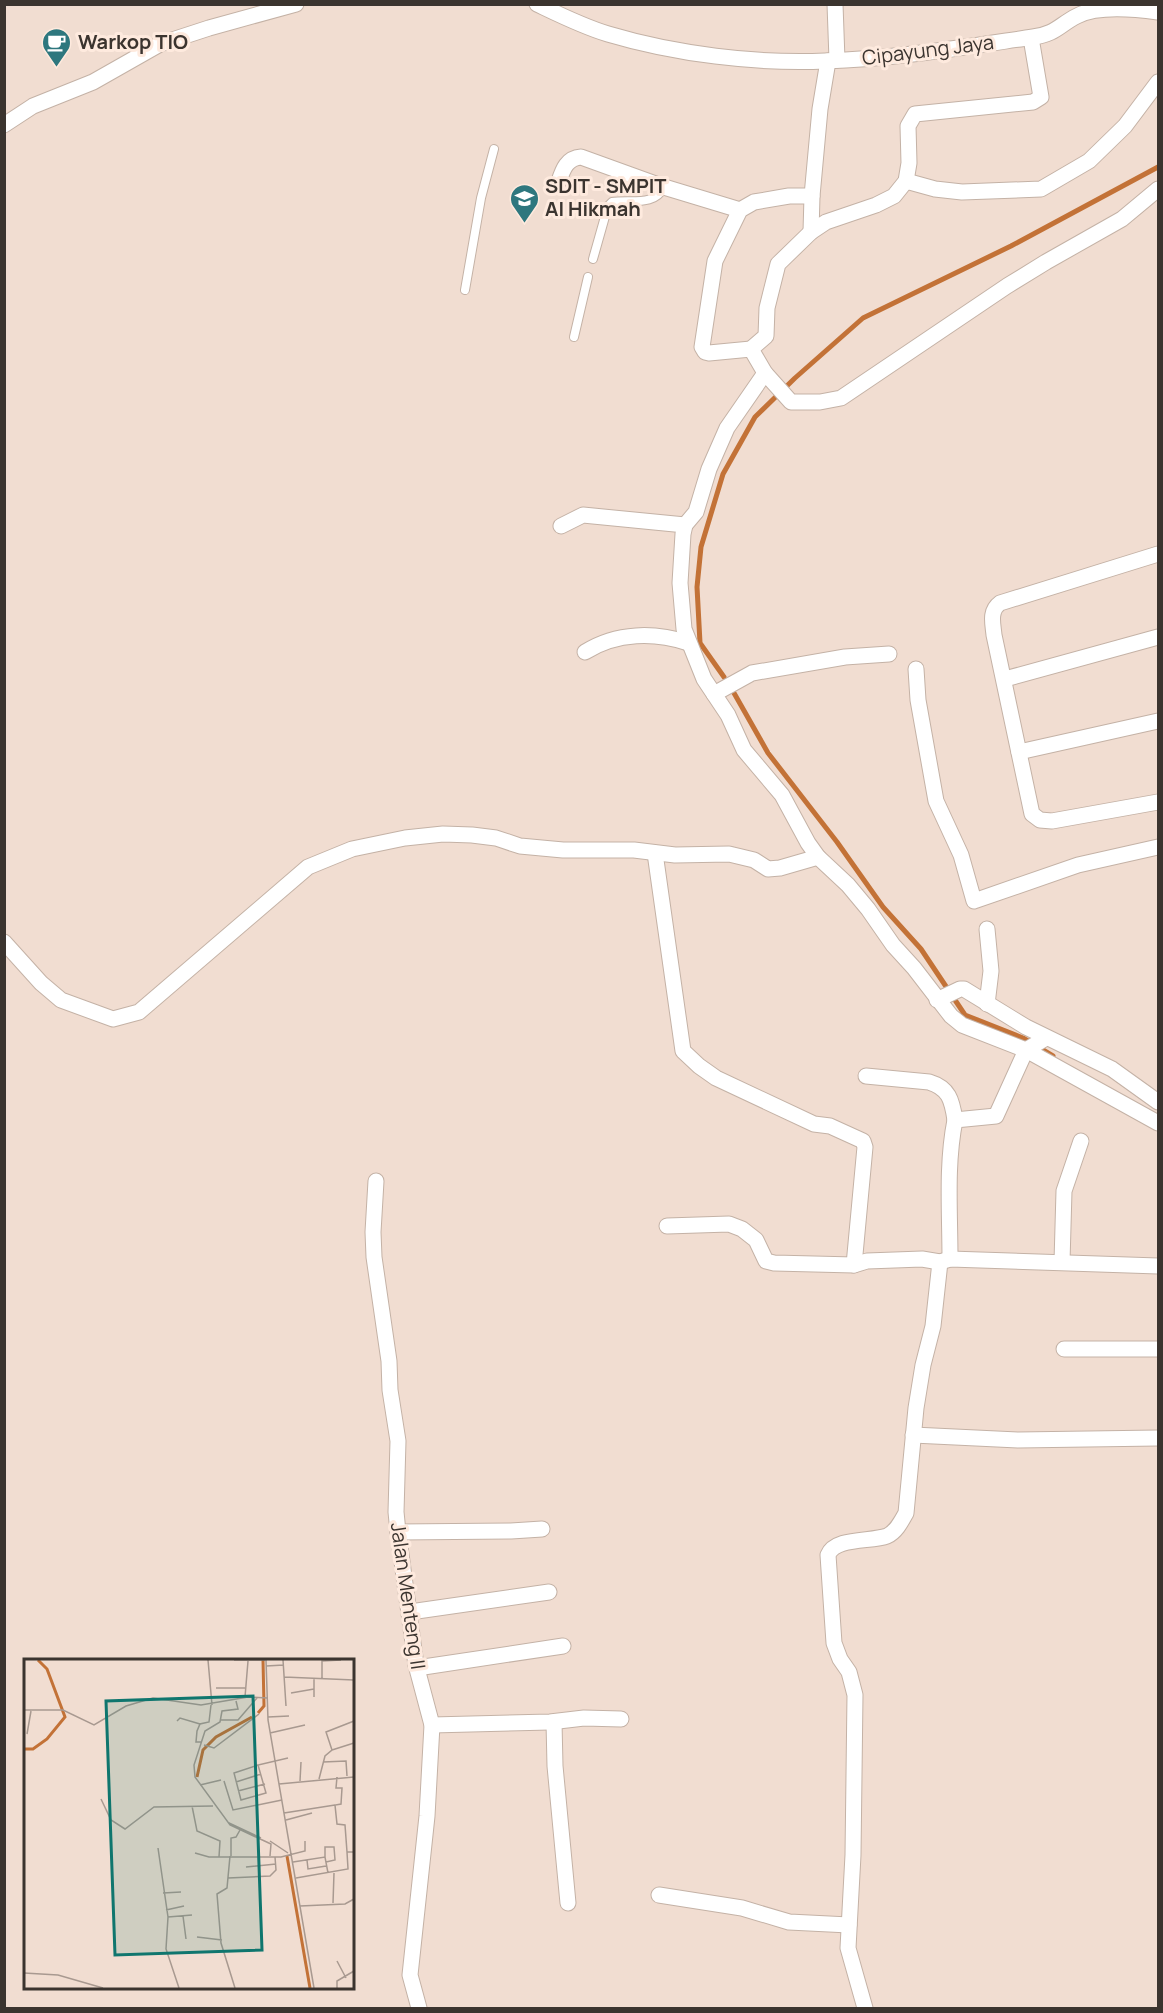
<svg xmlns="http://www.w3.org/2000/svg" width="1163" height="2013" font-family="Manrope,sans-serif">
<rect width="100%" height="100%" fill="#f1ddd1"/>
<g fill="none" stroke-linecap="round" stroke-linejoin="round">
<!-- stream -->
<g stroke="#c37237" stroke-width="5">
<path d="M724,677L700,643L697,587L701,547L723,474L755,417L795,378L863,318L1011,246L1158,167"/>
<path d="M734,693L768,753L837,842L883,907L921,949L965,1015L1023,1038L1053,1056"/>
</g>
<defs>
<g id="lane">
<path d="M593,259L608,206L612,202C631,199 654,207 664,187"/>
<path d="M465,290L481,198L494,149"/>
<path d="M574,337L588,277"/>
</g>
<g id="street">
<path d="M537,4C560,15 584,27 608,34C675,54 756,64 825,61C894,59 965,47 1033,37C1056,34 1059,25 1077,16C1098,5 1136,9 1158,12"/>
<path d="M835,4L837,60"/>
<path d="M1031,38L1041,97L1033,102L915,114L908,126L909,163L906,181L894,196L876,205L826,222L811,232L778,264L767,308L766,336L751,349L765,373L791,402H820L841,398L1007,286L1046,262L1122,219L1158,189"/>
<path d="M4,125L33,106L93,82L160,44L209,28L296,4"/>
<path d="M559,181C563,169 567,158 581,157L664,187L740,210"/>
<path d="M906,181L935,189L962,192L1041,189L1089,161L1125,126L1158,82"/>
<path d="M811,232L812,196"/>
<path d="M751,349L709,353L705,352L702,347L715,261L740,210L754,202L789,196H812L820,109L828,61"/>
<path d="M765,373L727,428L709,469L696,512L685,525L683,534L680,583L684,629L704,679L728,715L744,750L782,795L808,843L818,857L848,885L868,909L893,945L914,968L951,1016L962,1025L1026,1050L1158,1123"/>
<path d="M561,526L583,515L685,525"/>
<path d="M1158,554L1000,603C989,611 993,624 994,635L1032,814L1040,820L1052,821L1158,802"/>
<path d="M585,652C617,632 655,632 688,643"/>
<path d="M916,669L918,700L936,801L961,855L974,901L1078,865L1158,847"/>
<path d="M1005,679L1158,637"/>
<path d="M714,694L752,673L845,657L889,654"/>
<path d="M1019,752L1158,721"/>
<path d="M655,853L683,1051L699,1066L716,1078L814,1124L830,1126L863,1141L865,1147L854,1265"/>
<path d="M4,942L41,983L61,1000L113,1019L139,1012L308,867L352,849L405,838L443,834L472,835L496,838L520,846L563,850H634L675,855L729,854L754,860L768,869L780,868L818,857"/>
<path d="M937,1000L960,989H964L1026,1027L1112,1069L1158,1102"/>
<path d="M987,1004L991,971L987,929"/>
<path d="M866,1076L929,1082C949,1088 952,1100 955,1120"/>
<path d="M376,1181L373,1232L374,1257L389,1361L390,1390L398,1441L396,1512L398,1532L416,1665L432,1725L427,1816L410,1975L419,2008"/>
<path d="M667,1226L729,1224L742,1229L756,1240L766,1261L774,1263L854,1265L867,1261L922,1259L940,1262L950,1259L1158,1266"/>
<path d="M950,1259C950,1212 946,1165 955,1120L996,1116L1026,1050L1046,1038"/>
<path d="M1062,1262L1064,1191L1081,1141"/>
<path d="M1064,1349H1158"/>
<path d="M913,1435L1018,1440L1158,1438"/>
<path d="M398,1532L511,1531L542,1529"/>
<path d="M410,1612L549,1592"/>
<path d="M417,1668L563,1646"/>
<path d="M554,1722L555,1766L568,1903"/>
<path d="M432,1725L550,1722L584,1718L621,1719"/>
<path d="M659,1895L742,1908L789,1922L849,1925"/>
<path d="M865,2008L848,1948L853,1855L855,1695L849,1672L840,1659L834,1643L828,1555C835,1537 871,1542 887,1536C896,1532 901,1522 906,1513L916,1408L923,1365L933,1326L940,1262"/>
</g>
</defs>
<!-- lane casing -->
<use href="#lane" stroke="#c4b2a6" stroke-width="10"/>
<!-- street casing -->
<use href="#street" stroke="#c4b2a6" stroke-width="17"/>
<!-- lane -->
<use href="#lane" stroke="#fff" stroke-width="8"/>
<!-- street -->
<use href="#street" stroke="#fff" stroke-width="15"/>
</g>
<!-- icons -->
<defs>
<symbol id="cafe-pin" viewBox="-11 -11 22 30"><path d="M0 17L-7.5 6A9.5 9.5 0 1 1 7.5 6Z" fill="#2e777e" stroke="#feeade"/><path d="M-5.5-4.5H6V0H3Q3 3.5 0 3.5H-2.5Q-5.5 3.5-5.5 0ZM3-3.2v2h1.7v-2ZM-6 4.5H4V6H-6Z" fill="#fff"/></symbol>
<symbol id="school-pin" viewBox="-11 -11 22 30"><path d="M0 17L-7.5 6A9.5 9.5 0 1 1 7.5 6Z" fill="#2e777e" stroke="#feeade"/><path d="M0-5L7-2L0 1L-7-2ZM-4 1L0 2.5L4 1V4Q0 6-4 4Z" fill="#fff"/></symbol>
</defs>
<g fill-rule="evenodd">
<use href="#cafe-pin" x="40" y="26" width="33" height="45"/>
<use href="#school-pin" x="508" y="182" width="33" height="45"/>
</g>
<g text-anchor="middle" stroke-width="6" stroke-linejoin="round" paint-order="stroke">
<!-- poi labels -->
<g font-size="20" font-weight="bold" fill="#3b342f" stroke="#feeade" text-anchor="start">
<text x="78" y="49">Warkop TIO</text>
<text x="545" y="193">SDIT - SMPIT<tspan x="545" dy="23">Al Hikmah</tspan></text>
</g>
<!-- street labels -->
<g font-size="20" fill="#3b342f" stroke="#feeade">
<text transform="translate(928 50) rotate(-7)" y="7">Cipayung Jaya</text>
<text transform="translate(408 1596) rotate(82)" y="7">Jalan Menteng II</text>
</g>
</g>
<!-- overview -->
<g transform="translate(24 1659)">
<rect width="330" height="330" fill="#f1ddd1"/>
<path fill="none" stroke="#c37237" stroke-width="3" d="M234,54L240,47L239,1M0,90H9L23,80L41,58L23,10L14,1M173,118L179,91L192,78L228,58M263,197L286,329"/>
<path fill="none" stroke="#a89990" stroke-width="1.5" d="M184,1L188,46M210,1H241M242,1L244,61L290,329M259,1L262,47M242,7L260,6M260,18L330,21M290,19V38M298,19V2L317,1M192,29H221M267,34L290,30M221,38L224,2M212,42L214,50L198,52L196,63L181,72L170,106L171,118L206,166L247,185L246,197M0,51H39L70,66L102,47L129,39L177,46L224,38L243,39M244,58L265,57M197,61H214L233,39M153,62L156,59L176,65M246,74L281,66M3,75L7,52M178,83H172L173,72L176,65L185,63L187,46M180,86L190,89L235,55M308,91L330,84M299,103L322,102L323,117M234,106L210,114L217,141L242,134L234,106L264,99M313,118L312,129H318L317,145L311,146L313,165L321,166L323,193M295,120L301,97L308,91L302,73L330,62M200,122L209,151L258,141M276,122L277,103M212,123L237,115M255,125L330,118M176,126L197,121M214,132L241,125M77,140L87,161L101,170L130,148L189,147M168,147L173,172L196,182L195,198M260,154L311,146M262,161L288,154M205,164L237,179M246,182L264,194M134,189L144,258L142,290L155,329M171,194L185,198H257L281,192V182M206,197L203,229L193,235L197,284L211,329M207,197V179L212,178L216,171M301,198V188H310L311,201L302,203M283,201L284,210L302,207M269,203L301,198L304,214M222,208L252,205M204,219L246,217L252,211L251,198M272,219L324,210L323,193H330M139,234L157,233M309,244L310,214M276,247L321,245L330,240M142,251L160,247M159,257L162,280M144,258L168,256M173,278L198,281M313,302L322,319M0,314L34,316L79,329M313,329V322L330,312"/>
<path fill="#0f766e" fill-opacity="0.15" stroke="#0f766e" stroke-width="3" d="M229,37L238,291L91,296L82,42Z"/>
<rect width="330" height="330" fill="none" stroke="#3b342f" stroke-width="3"/>
</g>
<!-- border -->
<rect width="1163" height="2013" fill="none" stroke="#3b342f" stroke-width="12"/>
</svg>
